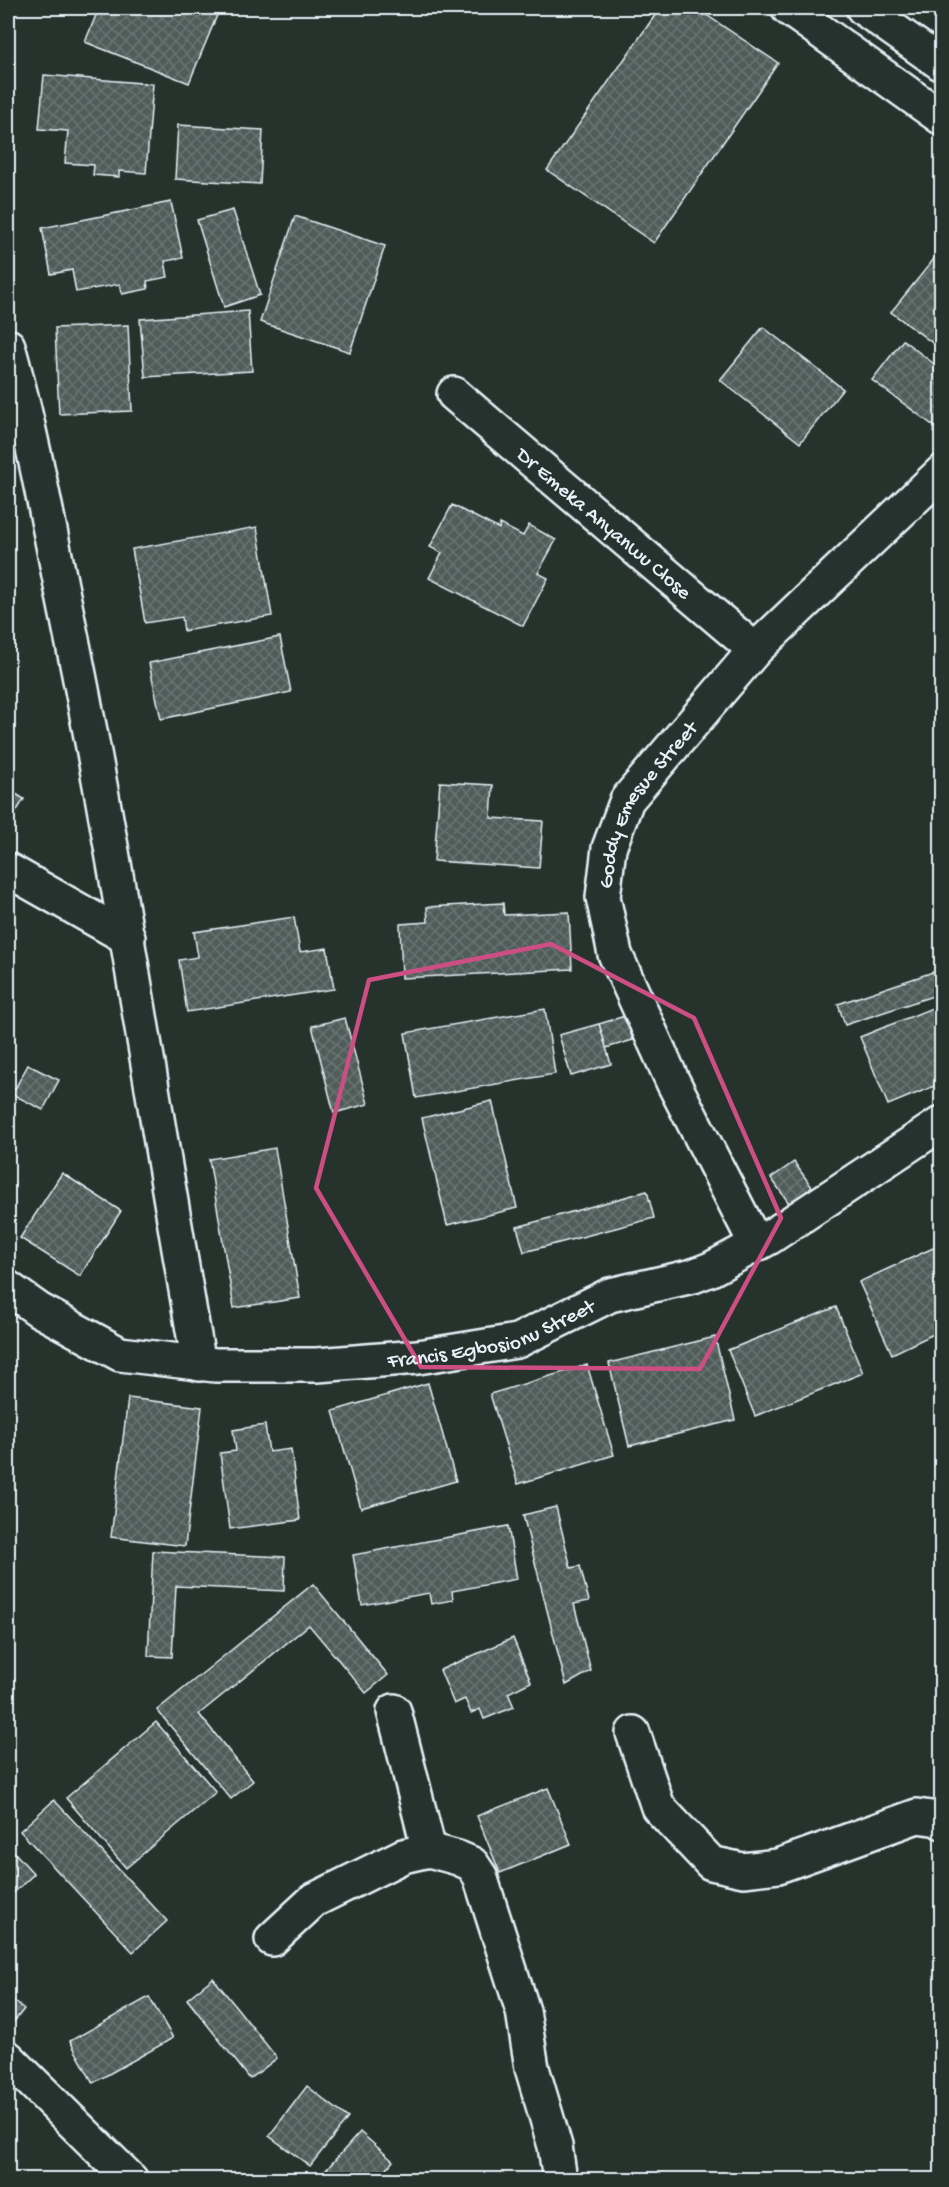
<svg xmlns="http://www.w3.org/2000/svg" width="949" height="2187" font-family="'Gochi Hand',sans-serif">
<defs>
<pattern id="building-cross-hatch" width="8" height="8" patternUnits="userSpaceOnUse" patternTransform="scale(1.5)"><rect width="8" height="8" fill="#505c59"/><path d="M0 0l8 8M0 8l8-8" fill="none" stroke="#697472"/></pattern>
</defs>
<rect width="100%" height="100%" fill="#26332d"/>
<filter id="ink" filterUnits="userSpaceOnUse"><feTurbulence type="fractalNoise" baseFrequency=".0167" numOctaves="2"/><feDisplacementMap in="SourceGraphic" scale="12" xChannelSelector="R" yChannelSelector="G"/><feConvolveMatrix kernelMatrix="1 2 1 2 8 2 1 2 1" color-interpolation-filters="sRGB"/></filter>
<g filter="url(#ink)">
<!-- building -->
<g fill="url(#building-cross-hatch)" stroke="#e8f1f8" stroke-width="1.5">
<path d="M99,8H220L189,83L85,42Z"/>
<path d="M660,8H696L778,63L654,243L547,170Z"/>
<path d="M44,75L153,84L146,173L119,171V177L93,175L94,165L65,163L68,131L39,129Z"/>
<path d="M178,125L263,130L260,184L175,179Z"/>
<path d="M171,202L183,258L165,261L168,277L147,281L148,289L122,294L120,284L76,292L72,270L51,274L42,228Z"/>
<path d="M233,210L260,295L224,307L197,220Z"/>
<path d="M295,216L385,246L350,352L260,322Z"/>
<path d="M942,249V350L891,312Z"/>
<path d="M248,311L252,371L145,377L140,319Z"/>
<path d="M128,325L132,411L59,414L55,328Z"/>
<path d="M763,327L843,389L800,443L720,380Z"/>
<path d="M903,340L942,370V432L872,380Z"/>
<path d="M452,505L499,529L500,524L523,536L529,525L556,540L538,573L548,578L523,626L429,578L442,553L430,547Z"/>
<path d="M257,527L272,616L184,631L182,617L145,623L132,549Z"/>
<path d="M280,637L291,692L161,719L149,663Z"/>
<path d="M440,782L493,785L491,818L543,821L539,868L434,861Z"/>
<path d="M8,789L24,799L8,825Z"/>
<path d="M503,903L504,915L569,912L572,969L402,978L400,924L428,922L427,907Z"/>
<path d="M294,917L300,952L327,948L334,989L187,1012L179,960L198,957L194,932Z"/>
<path d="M942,969V993L845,1025L838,1004Z"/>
<path d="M942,1004V1083L888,1105L860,1037Z"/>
<path d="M545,1009L555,1074L416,1098L405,1033Z"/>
<path d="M625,1016L633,1040L606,1048L599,1024Z"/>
<path d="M345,1018L368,1104L334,1113L312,1026Z"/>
<path d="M599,1024L611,1064L571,1076L559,1035Z"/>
<path d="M28,1065L59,1080L43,1110L12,1094Z"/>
<path d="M492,1101L517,1208L447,1225L422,1118Z"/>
<path d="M275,1148L300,1298L234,1308L209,1159Z"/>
<path d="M794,1162L819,1197L796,1213L771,1178Z"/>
<path d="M62,1173L121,1211L80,1276L20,1238Z"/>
<path d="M647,1191L654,1218L524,1252L517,1227Z"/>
<path d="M942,1244V1330L892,1354L859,1282Z"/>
<path d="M836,1307L863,1373L755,1416L728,1350Z"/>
<path d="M715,1337L735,1420L629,1446L609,1363Z"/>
<path d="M587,1365L614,1455L518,1484L490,1394Z"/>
<path d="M428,1383L456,1481L361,1508L333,1411Z"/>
<path d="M128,1398L202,1407L185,1546L111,1537Z"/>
<path d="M265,1425L269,1452L291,1449L300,1520L230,1529L220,1453L236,1451L233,1430Z"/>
<path d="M556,1507L571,1568L580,1566L589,1601L574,1604L591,1671L566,1685L523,1515Z"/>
<path d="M508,1526L517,1579L452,1591L453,1600L431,1604L429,1593L362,1605L353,1555Z"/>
<path d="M153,1551L285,1557L284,1591L176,1586L172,1657L148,1656Z"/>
<path d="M313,1584L388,1675L366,1693L309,1625L199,1714L253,1781L231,1799L157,1710Z"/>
<path d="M513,1638L531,1682L508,1693L514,1707L484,1719L480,1709L471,1713L465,1699L454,1704L440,1670Z"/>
<path d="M156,1722L216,1792L126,1868L66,1798Z"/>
<path d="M548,1788L571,1844L500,1873L477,1816Z"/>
<path d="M54,1800L167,1921L133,1952L20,1831Z"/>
<path d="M14,1852L34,1874L8,1898V1858Z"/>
<path d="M213,1978L277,2058L250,2079L187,1999Z"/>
<path d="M8,1996L24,2009L8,2029Z"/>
<path d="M149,1997L173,2038L93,2083L70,2041Z"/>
<path d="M307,2086L348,2118L310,2166L269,2136Z"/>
<path d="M360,2132L393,2161L377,2180H317Z"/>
</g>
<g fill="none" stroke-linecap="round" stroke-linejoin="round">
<defs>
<g id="minor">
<path d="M8,346C32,433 48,522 66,610C118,860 154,1113 199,1364"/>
<path id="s1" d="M454,394L755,650"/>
<path d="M8,870L128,938"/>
<path id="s2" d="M756,1244L673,1082L615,954L603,897L609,848L627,800L755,650L942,472"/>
<path id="s3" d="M8,1288L39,1310L120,1354L215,1365H317L418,1357L517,1341L610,1295L693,1276L711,1269L770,1237L942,1123"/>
<path d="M394,1711L429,1850"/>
<path d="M633,1733L658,1807L711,1863L743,1870L778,1866L917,1816L939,1819L942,1822"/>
<path d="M272,1939L314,1900L403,1856L429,1850L458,1858L472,1864L480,1876L523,2011L532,2068L555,2146L560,2180"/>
<path d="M8,2058L131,2180"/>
</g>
<g id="major">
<path d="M788,8L942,118"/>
<path d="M863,8L942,64"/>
</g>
</defs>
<!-- minor casing -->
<use href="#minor" stroke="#e8f1f8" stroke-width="38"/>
<!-- major casing -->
<use href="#major" stroke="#e8f1f8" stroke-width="38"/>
<!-- minor -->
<use href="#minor" stroke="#26332d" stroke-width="33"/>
<!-- major -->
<use href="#major" stroke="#26332d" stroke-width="33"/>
</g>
</g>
<!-- marked area -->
<path fill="none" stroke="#cc4e82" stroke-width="4.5" stroke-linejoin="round" d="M551,944L694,1018L781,1218L700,1369L421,1367L316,1188L369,980Z"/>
<g text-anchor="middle" stroke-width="4.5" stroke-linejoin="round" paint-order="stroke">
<!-- street labels -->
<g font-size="21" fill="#e8f1f8" stroke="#26332d">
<text dy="7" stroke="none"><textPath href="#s1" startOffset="198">Dr Emeka Anyanwu Close</textPath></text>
<text dy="7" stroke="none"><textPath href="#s2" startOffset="486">Goddy Emesue Street</textPath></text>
<text dy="7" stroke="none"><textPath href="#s3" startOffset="506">Francis Egbosionu Street</textPath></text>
</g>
</g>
<!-- margin -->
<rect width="949" height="2187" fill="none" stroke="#26332d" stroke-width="30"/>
<rect x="15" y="15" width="919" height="2157" fill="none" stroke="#e8f1f8" stroke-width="2" filter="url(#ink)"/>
</svg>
